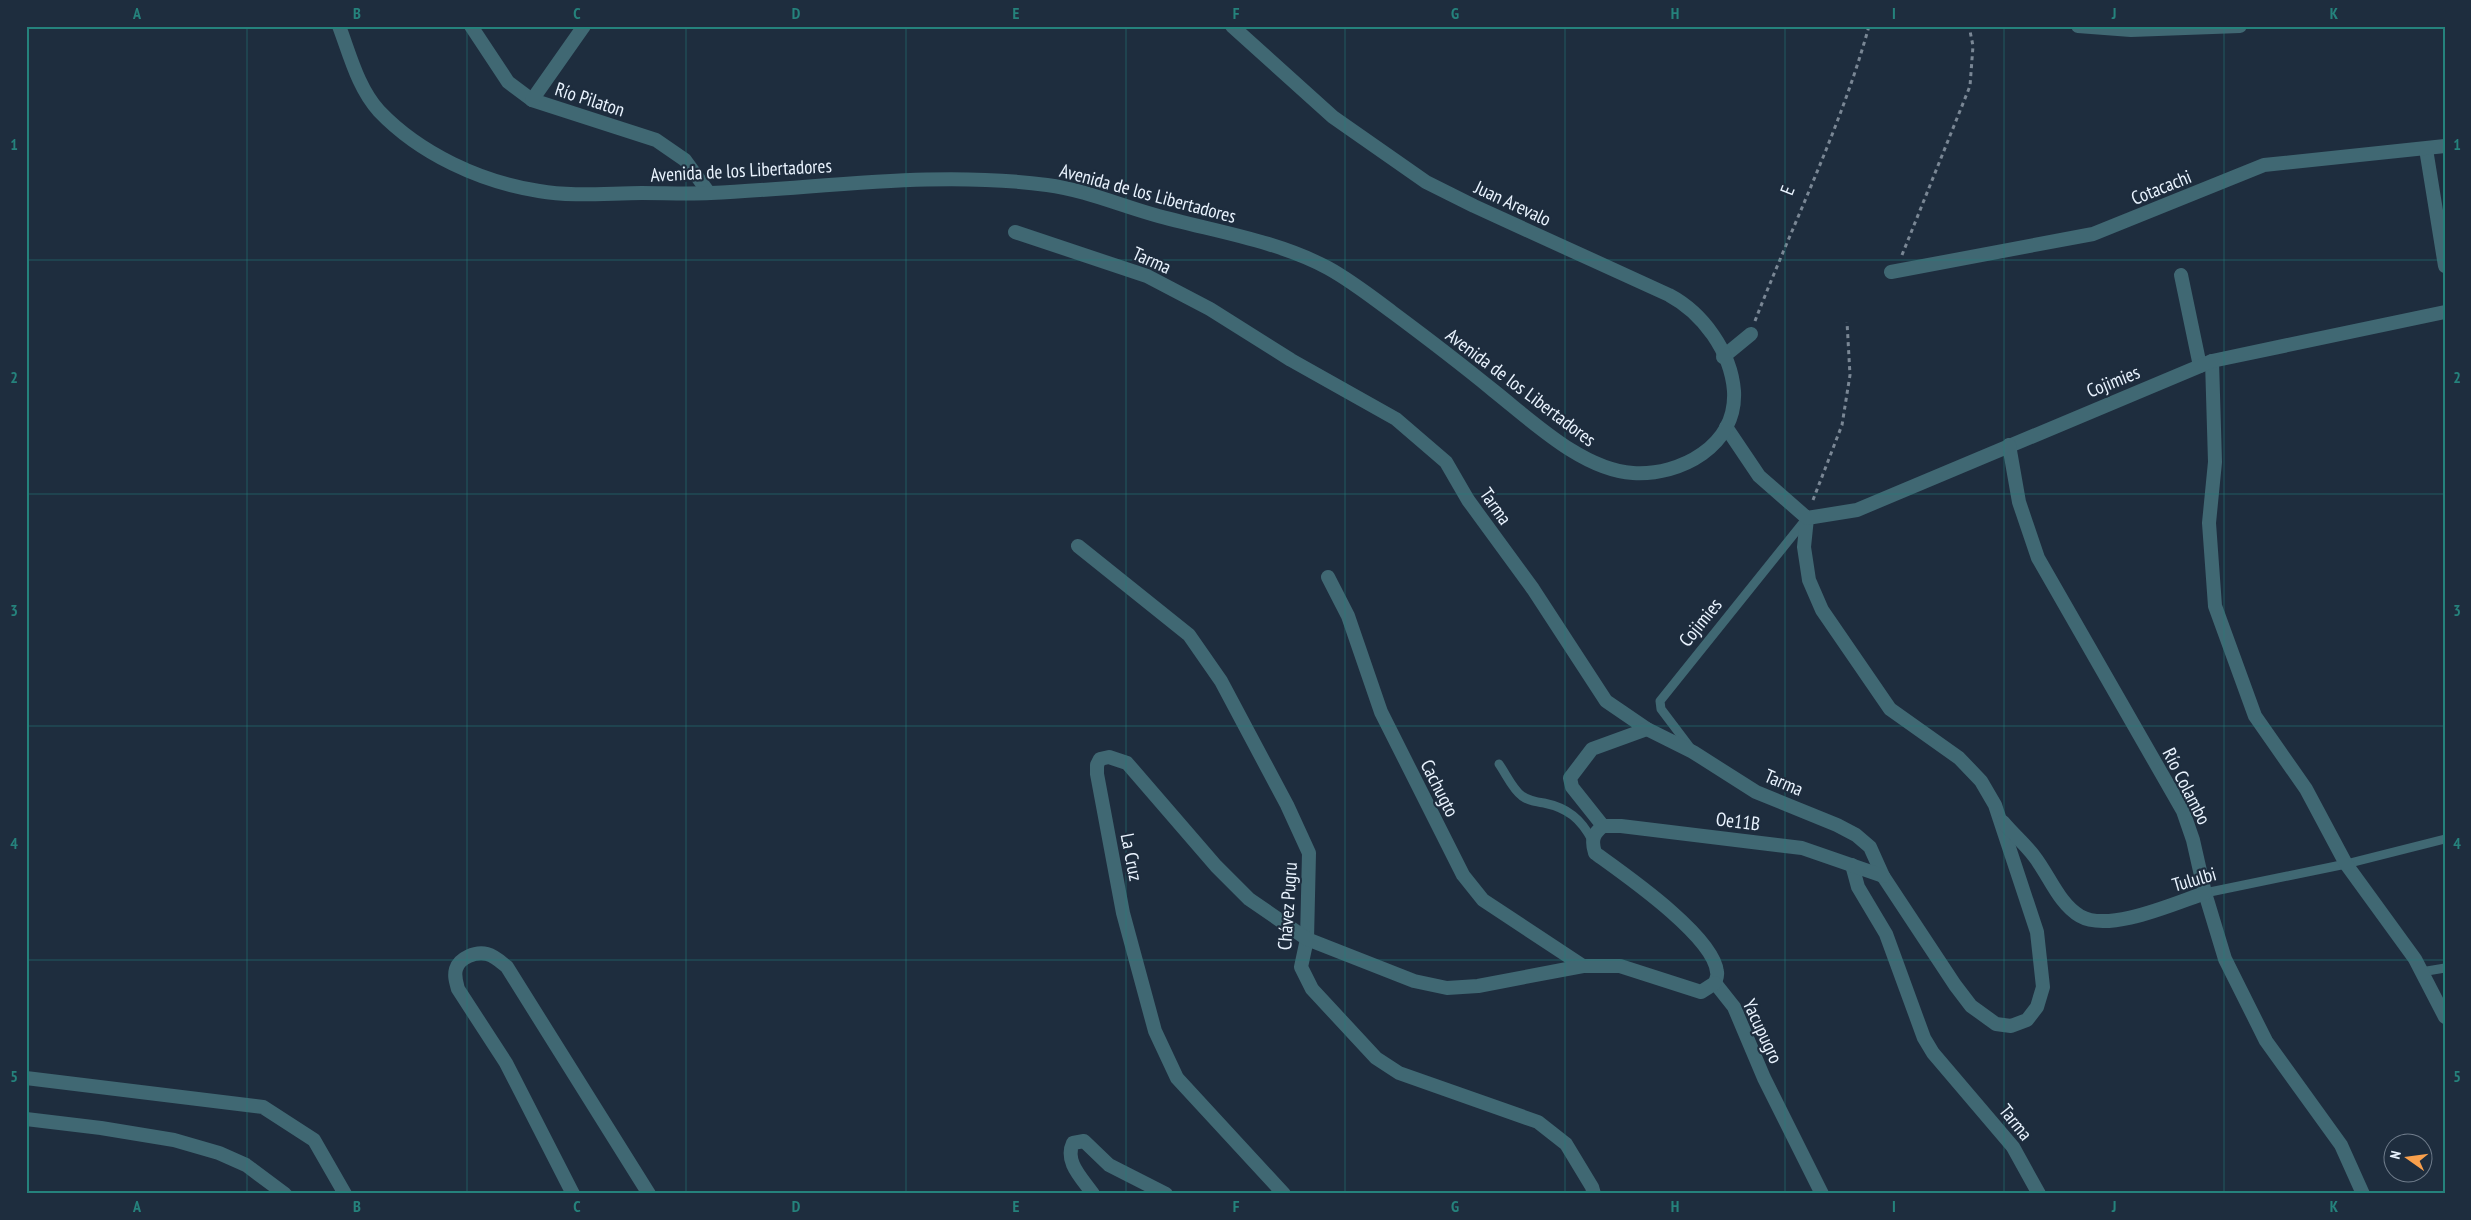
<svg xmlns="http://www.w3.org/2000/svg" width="2471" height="1220" font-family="'PT Sans Narrow',sans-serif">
<rect width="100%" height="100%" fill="#1e2d3e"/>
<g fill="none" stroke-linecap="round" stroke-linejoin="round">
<!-- path -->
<g stroke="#7a8795" stroke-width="3" stroke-dasharray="4 4" stroke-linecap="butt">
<path d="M1902,255L1970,86L1973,46L1969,26"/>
<path d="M1755,321C1793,223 1841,128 1869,26"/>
<path d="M1813,500L1842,425L1850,375L1847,322"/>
</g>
<!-- service -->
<g stroke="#406873" stroke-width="9">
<path d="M1692,750L1661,709L1660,701L1806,519"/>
<path d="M1499,764C1506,774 1513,790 1522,796C1529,801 1536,802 1544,803C1568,808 1581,819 1592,840"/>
<path d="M2205,893L2346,864L2445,839"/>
<path d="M2421,972L2445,968"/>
</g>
<!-- minor -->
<g stroke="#406873" stroke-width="14">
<path d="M471,26L508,82L532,100L656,140L685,160L709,193"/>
<path d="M532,100L584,26"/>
<path d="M2426,149L2445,266"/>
<path d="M1015,232L1147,276L1210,309L1291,360L1396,419L1446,462L1468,500L1533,589L1606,701L1647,729L1693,752L1756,792L1837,825L1856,835L1870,847L1883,876L1955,985L1971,1006L1996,1024L2011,1026L2027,1020L2037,1007L2043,987L2037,932L1995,805L1981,781L1959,758L1890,709L1822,610L1809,580L1804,547L1807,518"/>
<path d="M1891,272L2093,234L2264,165L2445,146"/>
<path d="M2181,275L2200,366"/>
<path d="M1723,357L1751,334"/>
<path d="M2212,361L2215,462L2209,523L2215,606L2255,716L2306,789L2346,864L2415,959L2445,1017"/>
<path d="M1726,427L1759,476L1807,518L1857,510L2212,361L2445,312"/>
<path d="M2009,445L2019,502L2038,558L2183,811L2193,840L2205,893L2225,959L2266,1041L2341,1145L2363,1194"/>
<path d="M1078,546L1189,635L1221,681L1287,805L1309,853L1307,939L1301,967L1312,989L1376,1058L1399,1073L1538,1122L1566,1144L1592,1187L1594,1194"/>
<path d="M1328,577L1348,616L1381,712L1463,875L1483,900L1583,966"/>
<path d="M2003,822C2013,834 2025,844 2034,856C2049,875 2059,904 2080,916C2109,933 2175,903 2205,893"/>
<path d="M1603,826L1572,787L1570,778L1592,749L1647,729"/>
<path d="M1852,865L1858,887L1886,934L1924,1038L1933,1053L2013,1147L2039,1194"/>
<path d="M1715,983C1716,980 1718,975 1717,972C1714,936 1624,874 1595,853C1591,840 1593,834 1603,826H1621L1802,848L1883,876"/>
<path d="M1715,983L1734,1007L1764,1078L1822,1194"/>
<path d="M26,1078L263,1107L314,1140L345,1194"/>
<path d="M26,1119L101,1128L174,1140L219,1153L246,1165L285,1194"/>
<path d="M573,1194L506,1063L458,989C456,982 454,976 456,969C459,958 476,951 487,954C495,956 501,962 507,967L649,1194"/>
<path d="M1093,1194C1082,1178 1064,1162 1073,1143L1084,1141L1109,1165L1166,1194"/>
<path d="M1284,1194L1177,1078L1155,1031L1123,913L1097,774V765L1100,759L1109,757L1127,763L1216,866L1249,899L1307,939L1414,981L1447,988L1478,986L1583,966H1620L1701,992L1715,983"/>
</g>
<!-- tertiary -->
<g stroke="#406873" stroke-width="14">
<path d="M339,26C350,55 358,88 379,111C420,154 481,182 539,191C572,197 609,193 642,193C665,193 688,194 711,193C823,188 935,170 1047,185C1085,190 1119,205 1155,215C1212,231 1276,240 1328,268C1350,280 1372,297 1392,312C1427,338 1461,364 1494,391C1533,422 1583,470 1633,473C1680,476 1737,446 1734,391C1731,352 1703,313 1669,295L1474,206L1426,182L1333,117L1232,26"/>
<path d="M2078,26L2131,30L2240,26"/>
</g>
</g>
<!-- grid -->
<path fill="none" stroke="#25827c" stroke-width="1" stroke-opacity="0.55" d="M247,26V1194M467,26V1194M686,26V1194M906,26V1194M1126,26V1194M1345,26V1194M1565,26V1194M1785,26V1194M2004,26V1194M2224,26V1194M26,260H2445M26,494H2445M26,726H2445M26,960H2445"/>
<g text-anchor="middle" stroke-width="4.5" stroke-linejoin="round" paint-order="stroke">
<!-- street labels -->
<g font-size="19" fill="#e9f3fe" stroke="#1e2d3e">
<text transform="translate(590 99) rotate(18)" y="7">Río Pilaton</text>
<text transform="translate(741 170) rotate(-3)" y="7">Avenida de los Libertadores</text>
<text transform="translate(2161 187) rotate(-22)" y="7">Cotacachi</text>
<text transform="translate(1787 190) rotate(-68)" y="7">E</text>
<text transform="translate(1148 193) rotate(15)" y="7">Avenida de los Libertadores</text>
<text transform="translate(1513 203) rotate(25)" y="7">Juan Arevalo</text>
<text transform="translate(1152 260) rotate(24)" y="7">Tarma</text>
<text transform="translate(2113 381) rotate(-22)" y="7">Cojimies</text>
<text transform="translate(1521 387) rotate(37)" y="7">Avenida de los Libertadores</text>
<text transform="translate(1496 506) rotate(55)" y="7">Tarma</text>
<text transform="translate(1700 622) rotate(-51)" y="7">Cojimies</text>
<text transform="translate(1784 782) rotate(23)" y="7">Tarma</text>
<text transform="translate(2187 786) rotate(63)" y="7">Río Colambo</text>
<text transform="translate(1440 788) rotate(63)" y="7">Cachugto</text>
<text transform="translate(1738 821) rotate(7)" y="7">Oe11B</text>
<text transform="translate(1132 857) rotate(79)" y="7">La Cruz</text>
<text transform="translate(2194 879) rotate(-16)" y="7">Tululbi</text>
<text transform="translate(1287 906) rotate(-86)" y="7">Chávez Pugru</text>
<text transform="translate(1763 1031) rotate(65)" y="7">Yacupugro</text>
<text transform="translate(2016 1122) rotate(51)" y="7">Tarma</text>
</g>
</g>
<!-- border -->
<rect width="2471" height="1220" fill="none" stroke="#1e2d3e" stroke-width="55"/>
<!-- north arrow -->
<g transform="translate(2408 1158) rotate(284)"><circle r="24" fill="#1e2d3e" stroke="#6f7c8b"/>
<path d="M0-4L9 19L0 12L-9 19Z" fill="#f9a04c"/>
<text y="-8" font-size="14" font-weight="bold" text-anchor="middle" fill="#e9f3fe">N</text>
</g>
<rect x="28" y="28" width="2416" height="1164" fill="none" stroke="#25827c" stroke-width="2"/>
<g font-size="16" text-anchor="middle" font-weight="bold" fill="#25827c">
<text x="137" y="19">A</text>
<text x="357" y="19">B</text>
<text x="577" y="19">C</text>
<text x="796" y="19">D</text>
<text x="1016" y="19">E</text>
<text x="1236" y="19">F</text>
<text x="1455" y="19">G</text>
<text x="1675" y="19">H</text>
<text x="1894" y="19">I</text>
<text x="2114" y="19">J</text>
<text x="2334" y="19">K</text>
<text x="14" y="150">1</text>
<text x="2457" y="150">1</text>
<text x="14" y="383">2</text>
<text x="2457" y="383">2</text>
<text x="14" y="616">3</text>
<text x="2457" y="616">3</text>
<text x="14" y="849">4</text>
<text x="2457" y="849">4</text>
<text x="14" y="1082">5</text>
<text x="2457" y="1082">5</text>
<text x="137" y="1212">A</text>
<text x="357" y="1212">B</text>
<text x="577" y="1212">C</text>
<text x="796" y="1212">D</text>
<text x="1016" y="1212">E</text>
<text x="1236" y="1212">F</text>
<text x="1455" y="1212">G</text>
<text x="1675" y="1212">H</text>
<text x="1894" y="1212">I</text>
<text x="2114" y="1212">J</text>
<text x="2334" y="1212">K</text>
</g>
</svg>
